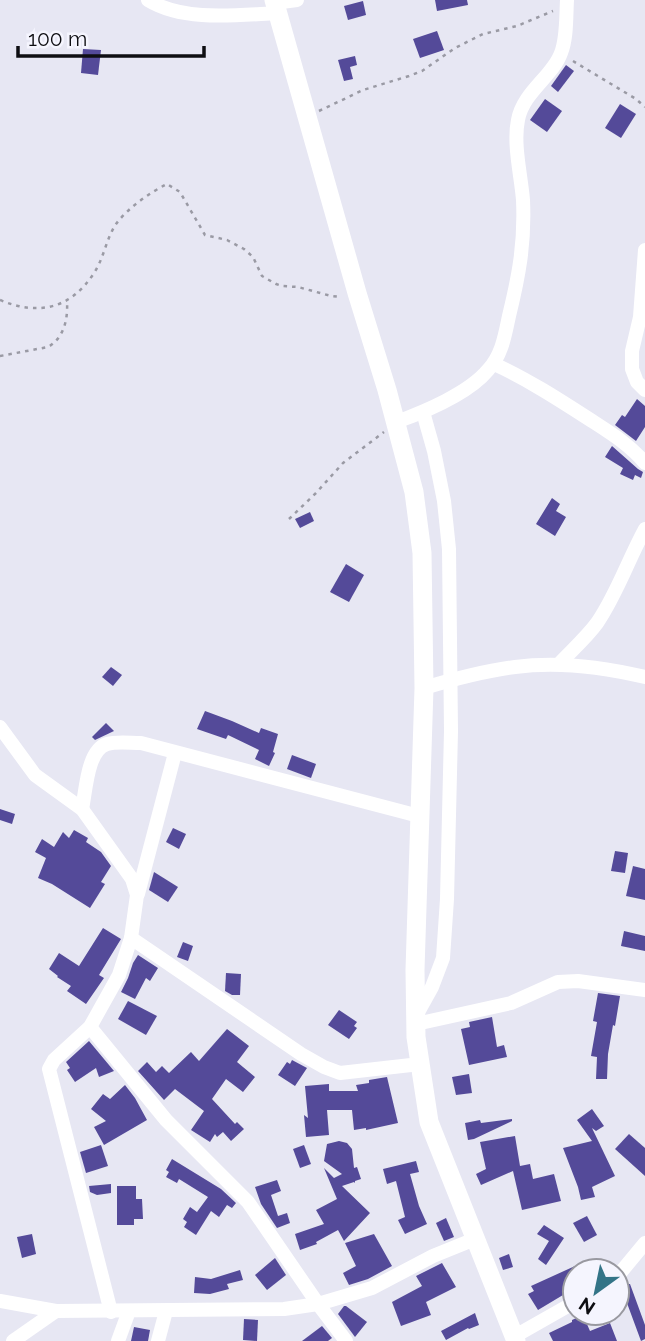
<svg xmlns="http://www.w3.org/2000/svg" width="645" height="1341" font-family="Raleway,sans-serif">
<rect width="100%" height="100%" fill="#e7e7f3"/>
<!-- building -->
<g fill="#544a99">
<path d="M435,0H467L468,5L437,11Z"/>
<path d="M363,1L366,15L348,20L344,6Z"/>
<path d="M437,31L444,50L420,58L413,39Z"/>
<path d="M83,49L101,50L98,75L81,73Z"/>
<path d="M355,56L357,65L350,67L353,79L344,81L338,60Z"/>
<path d="M566,65L574,71L558,92L551,86Z"/>
<path d="M545,99L562,111L547,132L530,120Z"/>
<path d="M620,104L636,114L621,138L605,128Z"/>
<path d="M637,399L645,406V427L636,441L615,425L622,415L625,417Z"/>
<path d="M612,446L638,469L643,472L641,478L635,475L633,480L620,474L623,468L605,457Z"/>
<path d="M552,498L560,504L556,511L566,517L555,536L536,524Z"/>
<path d="M310,512L314,521L300,528L295,519Z"/>
<path d="M346,564L364,575L349,602L330,592Z"/>
<path d="M111,667L122,675L113,686L102,677Z"/>
<path d="M205,711L232,721L259,733L261,728L278,734L273,752L275,753L269,766L255,759L259,750L228,735L226,739L197,729Z"/>
<path d="M106,723L114,731L95,740L92,737Z"/>
<path d="M292,755L316,764L311,778L287,769Z"/>
<path d="M0,809L15,814L12,824L0,820Z"/>
<path d="M173,828L186,834L179,849L166,842Z"/>
<path d="M74,830L88,838L86,842L101,852L111,866L101,882L105,884L90,908L52,884L38,878L46,858L35,852L42,839L54,847L63,832L69,838Z"/>
<path d="M615,851L628,853L625,873L611,871Z"/>
<path d="M633,866L645,869V900L626,896Z"/>
<path d="M154,872L178,887L168,902L149,890Z"/>
<path d="M103,928L121,939L99,975L104,978L86,1004L67,991L71,986L57,977L58,976L49,969L59,953L79,966Z"/>
<path d="M624,931L645,936V951L621,946Z"/>
<path d="M183,942L193,946L188,961L177,957Z"/>
<path d="M138,955L158,968L150,981L146,978L135,999L121,992L128,978L133,963Z"/>
<path d="M226,973L241,974L240,995H232L225,991Z"/>
<path d="M598,993L620,996L615,1026L613,1025L608,1054L607,1079H596L597,1057L591,1056L597,1022L593,1021Z"/>
<path d="M128,1001L157,1016L146,1035L118,1019Z"/>
<path d="M339,1010L357,1022L354,1026L357,1028L349,1039L328,1025Z"/>
<path d="M492,1017L497,1047L504,1045L507,1057L469,1065L461,1029L470,1027L469,1022Z"/>
<path d="M227,1029L249,1046L237,1062L255,1077L243,1092L226,1079L212,1099L235,1124L237,1122L244,1129L231,1141L223,1132L217,1137L215,1134L210,1142L191,1130L204,1111L175,1089L164,1100L138,1071L147,1062L156,1072L162,1066L169,1073L191,1052L199,1061Z"/>
<path d="M89,1041L114,1071L99,1077L96,1068L75,1082L67,1070L70,1068L66,1062Z"/>
<path d="M292,1060L307,1068L295,1086L278,1075L287,1062L290,1064Z"/>
<path d="M469,1074L472,1093L456,1095L452,1077Z"/>
<path d="M387,1077L398,1123L366,1130V1128L354,1130L352,1110H327L329,1135L306,1137L304,1115L308,1118L305,1086L329,1084V1091H358L356,1085L369,1083V1080Z"/>
<path d="M125,1085L135,1098L147,1120L104,1145L94,1127L106,1121L91,1109L103,1094L110,1099Z"/>
<path d="M592,1109L604,1126L596,1131L592,1128L615,1176L592,1187L595,1197L581,1200L578,1187L563,1148L592,1141L577,1120Z"/>
<path d="M512,1119V1121L474,1139L468,1140L465,1123L480,1120L481,1123Z"/>
<path d="M629,1134L645,1148V1176L615,1149Z"/>
<path d="M515,1136L520,1166L530,1164L533,1179L554,1174L561,1201L522,1210L513,1171L481,1185L476,1174L486,1169L480,1142Z"/>
<path d="M339,1141L347,1143L352,1149L354,1168L357,1167L361,1179L355,1181V1183L354,1182L342,1186L370,1213L344,1241L338,1230L316,1242L317,1244L300,1250L295,1234L324,1224L316,1210L337,1199L324,1168L334,1178L342,1174L324,1161L327,1144Z"/>
<path d="M101,1145L108,1166L86,1173L80,1152Z"/>
<path d="M304,1145L311,1164L300,1168L293,1149Z"/>
<path d="M172,1159L221,1189L236,1203L232,1208L227,1205L219,1217L211,1211L196,1235L184,1227L187,1222L183,1219L190,1207L197,1212L208,1197L179,1179L177,1183L166,1177L169,1172L166,1170Z"/>
<path d="M416,1161L419,1172L410,1174L419,1206L427,1224L405,1234L398,1220L405,1217L396,1181L387,1184L383,1169Z"/>
<path d="M277,1180L281,1191L271,1195L278,1216L287,1213L290,1223L277,1228L261,1204L255,1187Z"/>
<path d="M111,1184V1193L97,1195L90,1192L89,1186Z"/>
<path d="M117,1186H136V1199H142L143,1219H134V1225H117Z"/>
<path d="M587,1216L597,1235L584,1242L573,1223Z"/>
<path d="M446,1218L454,1237L444,1241L436,1223Z"/>
<path d="M544,1225L564,1238L546,1265L538,1259L549,1241L537,1234Z"/>
<path d="M32,1234L36,1254L22,1258L17,1237Z"/>
<path d="M374,1234L392,1266L368,1279L349,1285L343,1273L356,1266L345,1243Z"/>
<path d="M509,1254L513,1267L503,1270L499,1258Z"/>
<path d="M275,1258L286,1275L267,1290L255,1275Z"/>
<path d="M442,1263L456,1287L426,1302L431,1315L401,1326L392,1302L422,1286L416,1276Z"/>
<path d="M575,1266V1287L567,1290L568,1292L538,1310L528,1294L534,1291L531,1286Z"/>
<path d="M240,1270L243,1280L227,1284L229,1289L210,1294L194,1293L195,1277L211,1279Z"/>
<path d="M626,1280L628,1284H630L645,1325V1339L641,1341L624,1295L617,1299V1284Z"/>
<path d="M344,1306H346L367,1322L355,1337L338,1314Z"/>
<path d="M475,1313L479,1325L469,1329L468,1328L446,1340L441,1331Z"/>
<path d="M583,1315L590,1331L610,1323L617,1341H553L549,1333L572,1322V1320Z"/>
<path d="M244,1319L258,1320L257,1341L243,1340Z"/>
<path d="M322,1326L332,1338L328,1341H302Z"/>
<path d="M134,1327L150,1330L148,1341H131Z"/>
</g>
<g fill="none" stroke-linecap="round" stroke-linejoin="round">
<!-- path -->
<g stroke="#9a9aa4" stroke-width="2.5" stroke-dasharray="3.5 5" stroke-linecap="butt">
<path d="M573,61L636,99L645,107"/>
<path d="M319,111L363,90L409,76L422,71L455,48L483,34L517,26L553,11"/>
<path d="M0,300C38,316 71,309 94,273C104,258 106,239 116,224C128,208 149,193 167,184L180,192L205,235L227,240L244,249L253,257L262,276L276,284L282,286L298,287L331,296L341,297"/>
<path d="M0,356L48,347C64,338 68,319 67,302"/>
<path d="M289,519L316,493L343,463L384,432"/>
</g>
<!-- minor -->
<g stroke="#fff" stroke-width="14">
<path d="M148,0C184,22 237,15 277,13"/>
<path d="M274,3L297,0"/>
<path d="M645,250L640,317L632,351V369L637,382L645,390"/>
<path d="M494,364C527,379 558,399 589,419C609,432 629,444 645,463"/>
<path d="M396,422C424,412 469,393 488,370C502,355 505,335 509,316C519,275 525,243 523,200C521,175 513,144 518,120C523,92 553,76 561,53C567,38 566,17 567,0"/>
<path d="M559,664C571,651 586,638 597,623C617,594 628,560 645,529"/>
<path d="M424,688C454,679 484,671 515,667C558,661 603,667 645,677"/>
<path d="M0,727L35,775L82,809L132,879L137,895L131,938L119,975L90,1027L54,1060L49,1069L111,1312"/>
<path d="M82,809C86,791 87,750 107,744C117,741 130,743 141,743L419,816"/>
<path d="M138,894L175,753"/>
<path d="M131,938L301,1054L324,1067L340,1073L420,1064"/>
<path d="M417,1014L432,987L443,958L447,899L451,731L449,549L444,501L434,451L423,412"/>
<path d="M416,1024L511,1003L558,982L578,981L645,990"/>
<path d="M90,1027L166,1120L248,1202L318,1304L346,1341"/>
<path d="M617,1275L621,1272L645,1243"/>
<path d="M0,1301L56,1311L284,1309L318,1304L372,1288L433,1256L475,1239"/>
<path d="M515,1336L575,1302"/>
<path d="M13,1341L56,1311"/>
<path d="M118,1341L129,1311"/>
<path d="M158,1341L166,1311"/>
</g>
<!-- major -->
<path stroke="#fff" stroke-width="19" d="M274,0L357,293L387,390L414,492L422,553L424,688L415,970L416,1037L429,1122L516,1341"/>
</g>
<!-- north arrow -->
<g transform="translate(596 1292) rotate(213)"><circle r="33" fill="#f5f5fe" stroke="#9999a0" stroke-width="2"/>
<path d="M0-5L12 26L0 18L-12 26Z" fill="#337487"/>
<text y="-10" font-size="19" font-weight="bold" text-anchor="middle" fill="#0e0e12">N</text>
</g>
<!-- scale -->
<path d="M18 46v10h186v-10" fill="none" stroke="#0e0e12" stroke-width="3.5"/>
<text x="28" y="46" font-size="21" fill="#0e0e12" stroke="#f5f5fe" stroke-width="5" paint-order="stroke">100 m</text>
</svg>
